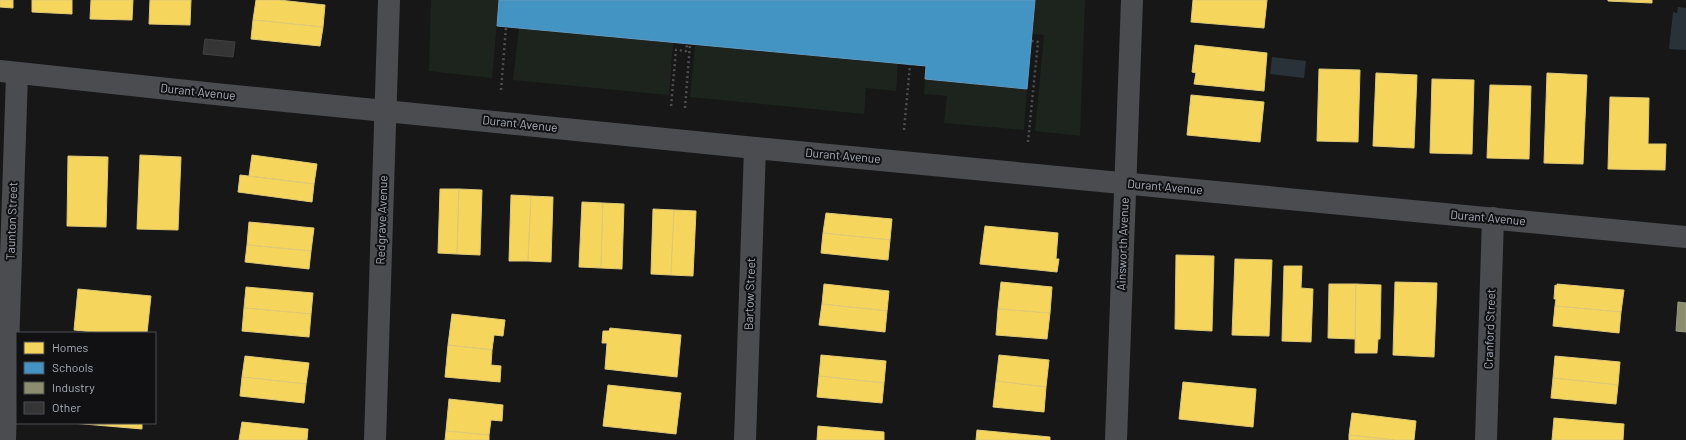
<svg xmlns="http://www.w3.org/2000/svg" width="1686" height="440" font-family="Barlow,sans-serif">
<rect width="100%" height="100%" fill="#171717"/>
<!-- green -->
<g fill="#1d241e">
<path d="M431,0H499L492,78L429,71Z"/>
<path d="M1035,0H1085L1080,136L1035,131L1044,35L1033,34Z"/>
<path d="M519,28L673,43L669,95L513,80Z"/>
<path d="M695,45L898,64L896,91L866,88L864,114L690,97Z"/>
<path d="M925,79L1027,89L1024,130L944,123L947,96L924,94Z"/>
</g>
<!-- water -->
<g fill="#2a3239">
<path d="M1678,7L1686,8V50L1669,49L1673,12L1677,13Z"/>
<path d="M1272,57L1306,61L1304,78L1270,74Z"/>
</g>
<!-- homes -->
<g fill="#f6d55c" stroke="#dfc978">
<path d="M0,0H13V8L0,7Z"/>
<path d="M32,0H72V14L32,12Z"/>
<path d="M91,0H133L132,20L90,19Z"/>
<path d="M150,0H191L190,25L149,24Z"/>
<path d="M256,0H279L325,5L323,27L253,20Z"/>
<path d="M1193,0H1267L1264,28L1191,22Z"/>
<path d="M1608,0H1652V3L1608,1Z"/>
<path d="M253,20L323,27L320,46L251,39Z"/>
<path d="M1195,45L1267,53L1264,91L1194,84L1196,73L1192,72Z"/>
<path d="M1319,69L1360,70L1358,142L1317,141Z"/>
<path d="M1376,73L1417,75L1414,148L1373,146Z"/>
<path d="M1547,73L1587,75L1583,164L1544,163Z"/>
<path d="M1432,79L1474,80L1472,154L1430,153Z"/>
<path d="M1490,85L1531,86L1529,159L1487,158Z"/>
<path d="M1191,95L1264,102L1260,142L1187,135Z"/>
<path d="M1610,97L1649,98L1648,144H1666L1665,170L1608,169Z"/>
<path d="M140,155L181,157L178,230L137,229Z"/>
<path d="M252,155L317,164L314,184L249,176Z"/>
<path d="M68,156L108,157L106,227L67,226Z"/>
<path d="M240,175L314,184L312,202L238,192Z"/>
<path d="M440,189H459L457,254L438,253Z"/>
<path d="M459,189L482,190L480,255L457,254Z"/>
<path d="M511,195L531,196L528,261H509Z"/>
<path d="M531,196L553,197L551,262L528,261Z"/>
<path d="M582,202L603,203L601,268L579,267Z"/>
<path d="M603,203L624,204L622,269L601,268Z"/>
<path d="M653,209L674,210L671,275L651,274Z"/>
<path d="M674,210L696,211L693,276L671,275Z"/>
<path d="M826,213L892,219L890,240L823,233Z"/>
<path d="M249,222L314,228L311,251L247,245Z"/>
<path d="M985,226L1058,233L1056,259H1059L1057,272L980,264Z"/>
<path d="M823,233L890,240L888,260L821,253Z"/>
<path d="M247,245L311,251L309,269L245,262Z"/>
<path d="M1176,255L1214,256L1212,331L1175,329Z"/>
<path d="M1235,259L1272,260L1269,336L1232,335Z"/>
<path d="M1284,266H1302L1301,288L1313,289L1311,342L1282,341Z"/>
<path d="M1001,282L1052,287L1050,313L998,309Z"/>
<path d="M1395,282L1437,283L1434,357L1393,355Z"/>
<path d="M824,284L889,291L887,311L822,304Z"/>
<path d="M1329,284H1356L1355,339L1328,338Z"/>
<path d="M1356,284L1381,285L1380,339H1378L1377,353H1355Z"/>
<path d="M1557,284L1624,290L1621,312L1555,306L1556,299H1554L1555,285L1557,286Z"/>
<path d="M246,287L313,293L311,314L244,308Z"/>
<path d="M78,289L151,296L147,333H103L74,330Z"/>
<path d="M822,304L887,311L885,332L819,325Z"/>
<path d="M1555,306L1621,312L1619,333L1553,326Z"/>
<path d="M244,308L311,314L309,337L242,331Z"/>
<path d="M998,309L1050,313L1047,339L996,335Z"/>
<path d="M452,314L505,320L503,336L494,335L492,350L448,345Z"/>
<path d="M610,328L681,335L677,377L605,369L607,343H602L603,331H609Z"/>
<path d="M448,345L492,350L491,365L501,366L500,382L445,377Z"/>
<path d="M821,355L886,361L884,383L819,376Z"/>
<path d="M999,355L1049,360L1046,387L996,381Z"/>
<path d="M245,356L309,363L306,384L242,377Z"/>
<path d="M1555,356L1620,362L1618,385L1553,378Z"/>
<path d="M819,376L884,383L882,403L817,397Z"/>
<path d="M242,377L306,384L304,403L240,396Z"/>
<path d="M1553,378L1618,385L1616,404L1551,398Z"/>
<path d="M996,381L1046,387L1044,412L993,407Z"/>
<path d="M1183,382L1256,389L1253,427L1179,419Z"/>
<path d="M608,385L681,393L676,434L603,426Z"/>
<path d="M449,399L503,405L502,421L491,420L489,435L446,431Z"/>
<path d="M1352,413L1416,421L1414,440H1394L1349,435Z"/>
<path d="M1554,418L1624,424L1623,440H1552Z"/>
<path d="M242,422L308,429L307,440H239Z"/>
<path d="M72,423H142V429Z"/>
<path d="M818,426L884,432V440H817Z"/>
<path d="M977,430L1050,437V440H976Z"/>
<path d="M446,431L489,435V440H445Z"/>
<path d="M1349,435L1394,440H1349Z"/>
</g>
<!-- schools -->
<path fill="#4393c3" stroke="#619bc0" d="M499,0H1035L1027,89L925,79L926,66L497,26Z"/>
<!-- industry -->
<path fill="#8c8c6e" stroke="#949684" d="M1678,302L1686,303V332L1676,331Z"/>
<!-- building -->
<path fill="#353536" stroke="#3f4043" d="M205,39L235,42L233,57L203,54Z"/>
<g fill="none" stroke-linecap="round" stroke-linejoin="round">
<!-- path -->
<g stroke="#4d4e52" stroke-width="2.5" stroke-dasharray="2 3" stroke-linecap="butt">
<path d="M501,90L506,27"/>
<path d="M671,106L676,50L686,51L687,44"/>
<path d="M685,108L690,44"/>
<path d="M904,130L910,65"/>
<path d="M1028,142L1038,42L1032,41"/>
</g>
<!-- minor -->
<g stroke="#4b4c50" stroke-width="22">
<path d="M0,71L215,94L755,148L1686,237"/>
<path d="M5,440L17,74"/>
<path d="M375,440L389,0"/>
<path d="M745,440L755,148"/>
<path d="M1116,440L1132,0"/>
<path d="M1486,440L1493,218"/>
</g>
</g>
<g text-anchor="middle" stroke-width="4" stroke-linejoin="round" paint-order="stroke">
<!-- street labels -->
<g font-size="12" fill="#a8adb8" stroke="#111113">
<text transform="translate(198 92) rotate(6)" y="4">Durant Avenue</text>
<text transform="translate(520 124) rotate(6)" y="4">Durant Avenue</text>
<text transform="translate(843 156) rotate(5)" y="4">Durant Avenue</text>
<text transform="translate(1165 187) rotate(5)" y="4">Durant Avenue</text>
<text transform="translate(1488 218) rotate(5)" y="4">Durant Avenue</text>
<text transform="translate(382 220) rotate(-88)" y="4">Redgrave Avenue</text>
<text transform="translate(12 221) rotate(-88)" y="4">Taunton Street</text>
<text transform="translate(1123 244) rotate(-88)" y="4">Ainsworth Avenue</text>
<text transform="translate(750 294) rotate(-88)" y="4">Bartow Street</text>
<text transform="translate(1490 329) rotate(-88)" y="4">Cranford Street</text>
</g>
</g>
<!-- legend -->
<rect x="16" y="332" width="140" height="92" fill="#111113" stroke="#4d4f55"/>
<rect x="24" y="342" width="20" height="12" fill="#f6d55c" stroke="#4d4f55"/>
<text x="52" y="352" font-size="12" fill="#a8adb8">Homes</text>
<rect x="24" y="362" width="20" height="12" fill="#4393c3" stroke="#4d4f55"/>
<text x="52" y="372" font-size="12" fill="#a8adb8">Schools</text>
<rect x="24" y="382" width="20" height="12" fill="#8c8c6e" stroke="#4d4f55"/>
<text x="52" y="392" font-size="12" fill="#a8adb8">Industry</text>
<rect x="24" y="402" width="20" height="12" fill="#353536" stroke="#4d4f55"/>
<text x="52" y="412" font-size="12" fill="#a8adb8">Other</text>
</svg>
